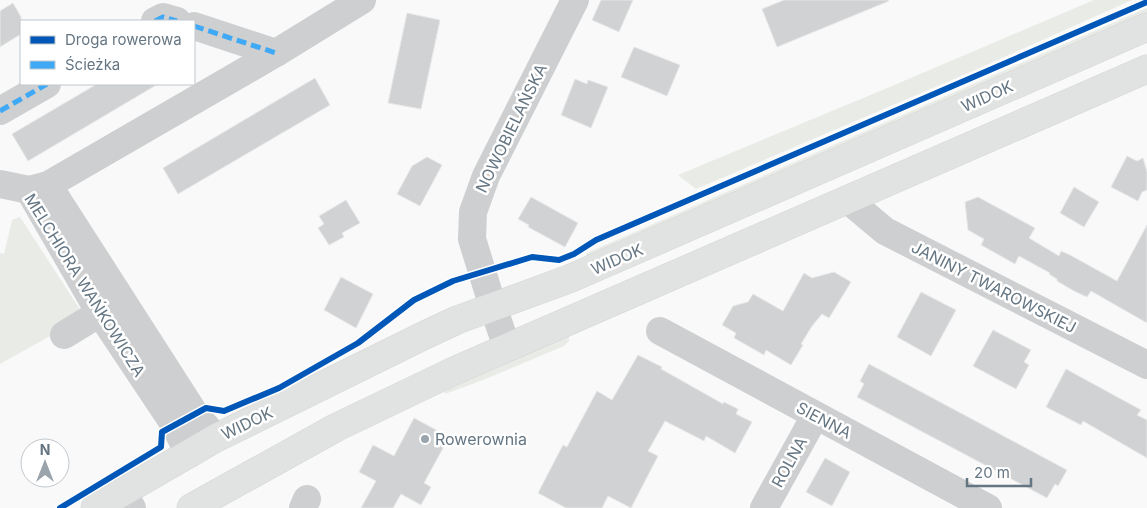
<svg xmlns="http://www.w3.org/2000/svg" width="1147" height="508" font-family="Inter,sans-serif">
<rect width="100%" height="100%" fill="#f9f9f9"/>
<!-- green -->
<g fill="#e8ebe6">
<path d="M1094,0H1132L975,70L696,189L678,175L885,89Z"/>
<path d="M1147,8V14L586,257V254L589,252Z"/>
<path d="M20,217L81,311L61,330L0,364V253L4,254L12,220Z"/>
<path d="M569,336V341L564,346L483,380L445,394L444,390L494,368Z"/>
</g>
<!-- building -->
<g fill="#d0d2d3" stroke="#e8e8e8">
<path d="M601,0H633L619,32L592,20Z"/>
<path d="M784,0H888L889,1L777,47L762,9Z"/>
<path d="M13,3L21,17V34L0,47V11Z"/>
<path d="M407,13L440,20L421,109L388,103Z"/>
<path d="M634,47L680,65L667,96L621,77Z"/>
<path d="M315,78L330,105L178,194L163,168Z"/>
<path d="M575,79L587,84L588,80L608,87L591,128L561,115Z"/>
<path d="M97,84H158L28,161L12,134Z"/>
<path d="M1127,156L1137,161L1143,158L1147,172V190L1142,192L1138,201L1111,187Z"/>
<path d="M427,157L442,165L420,206L397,194L412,166Z"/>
<path d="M1074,187L1099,202L1084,227L1060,213Z"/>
<path d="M531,197L578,223L565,247L528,227L529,225L518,219Z"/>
<path d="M978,197L1035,228L1029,238L1059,256L1061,251L1070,255L1117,281L1147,225V323L1091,291L1087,297L1074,291L1057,281V279L1049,274L1050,273L1019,256L1015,264L981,245L984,239L968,230L965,202Z"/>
<path d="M346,200L360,223L342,233L344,237L329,245L318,228L324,224L319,216Z"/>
<path d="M834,272L851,282L829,318L822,314L812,326L801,344L803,345L791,365L766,350L764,355L734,338L736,333L722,325L733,306L748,302L753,294L783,311L804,273L812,278Z"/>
<path d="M341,277L373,294L356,328L324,310Z"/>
<path d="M921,292L956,310L931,356L897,337Z"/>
<path d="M993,330L1031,350L1024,362L1029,365L1016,389L973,366Z"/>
<path d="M638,355L662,367L661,369L709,396L723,404L724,402L738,409L736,414L752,422L735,453L706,436L704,441L665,421L648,451L658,456L631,508L608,496L602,508H566L538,493L563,445L567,447L597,391L612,400Z"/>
<path d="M869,364L1067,470L1058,486L1055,484L1047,498L857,397L864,384L860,381Z"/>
<path d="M1066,369L1141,410L1137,415L1147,420V458L1083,421L1081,425L1046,407Z"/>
<path d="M414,418L449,437L424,483L431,487L421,505L401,494L393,508H361L376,481L359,472L373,445L394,456Z"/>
<path d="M825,458L850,472L832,506L806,492Z"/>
</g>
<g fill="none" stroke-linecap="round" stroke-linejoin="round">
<defs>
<g id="major">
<path d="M95,508L216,438L425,335L457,320L569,279L1147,27"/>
<path d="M191,508L337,427L456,370L1147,69"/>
</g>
</defs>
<!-- major casing -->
<use href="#major" stroke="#d5d6d7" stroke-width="29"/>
<!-- minor -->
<g stroke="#cecfd0" stroke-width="28">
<path d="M155,21L163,17L177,21"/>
<path d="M194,26L276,53"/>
<path d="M0,111L47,84"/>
<path d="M0,184L29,190L48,185L276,53L362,0"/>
<path d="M48,185L195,414L216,438"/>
<path d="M29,190L100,313L174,424L189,454"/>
<path d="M848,200L885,231L1147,365"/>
<path d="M660,331L988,508"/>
<path d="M64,335L100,313"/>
<path d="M507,347L493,307L472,239L473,212L486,176L575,0"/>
<path d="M122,491L132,508"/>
<path d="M303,508L307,499"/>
<path d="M764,508L815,416"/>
</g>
<!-- major -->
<use href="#major" stroke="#e1e2e2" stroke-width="28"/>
<!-- quiet -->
<g stroke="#3fa9f5" stroke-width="5" stroke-dasharray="10 5" stroke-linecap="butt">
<path d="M155,21L163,17L177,21"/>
<path d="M194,26L276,53"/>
<path d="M0,111L47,84"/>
</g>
<defs>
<path id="cycleway" d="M60,508L161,447L162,432L206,408L224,411L279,388L358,343L414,300L453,281L532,257L559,260L574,254L596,240L1147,2"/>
</defs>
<!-- cycleway casing -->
<use href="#cycleway" stroke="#fff" stroke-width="9"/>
<!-- cycleway -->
<use href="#cycleway" stroke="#0057b8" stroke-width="6"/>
</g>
<!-- markers -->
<circle fill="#99a4ac" stroke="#fff" stroke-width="2" cx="425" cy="439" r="5"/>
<g text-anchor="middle" stroke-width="5" stroke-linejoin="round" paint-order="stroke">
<!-- street labels -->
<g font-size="16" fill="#657683" stroke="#fff">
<text transform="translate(987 96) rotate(-24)" y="6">WIDOK</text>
<text transform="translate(511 128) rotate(-64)" y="6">NOWOBIELAŃSKA</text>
<text transform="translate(617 259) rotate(-23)" y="6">WIDOK</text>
<text transform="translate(85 285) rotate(58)" y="6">MELCHIORA WAŃKOWICZA</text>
<text transform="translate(994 287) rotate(27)" y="6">JANINY TWAROWSKIEJ</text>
<text transform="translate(824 420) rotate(28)" y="6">SIENNA</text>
<text transform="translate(247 423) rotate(-26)" y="6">WIDOK</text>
<text transform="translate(789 462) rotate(-61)" y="6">ROLNA</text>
</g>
<!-- poi labels -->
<g font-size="16" fill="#657683" stroke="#fff" text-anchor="start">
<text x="435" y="445">Rowerownia</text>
</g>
</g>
<!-- legend -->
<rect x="20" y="20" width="175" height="65" fill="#ffffff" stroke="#c1c8cd"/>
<rect x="30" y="36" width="25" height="8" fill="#0057b8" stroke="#c1c8cd"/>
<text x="65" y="45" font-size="15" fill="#657683">Droga rowerowa</text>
<rect x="30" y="61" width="25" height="8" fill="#3fa9f5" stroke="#c1c8cd"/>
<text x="65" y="70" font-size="15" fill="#657683">Ścieżka</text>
<!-- north arrow -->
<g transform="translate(45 463)"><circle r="24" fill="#ffffff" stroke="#c1c8cd"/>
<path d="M0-4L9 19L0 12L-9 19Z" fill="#99a4ac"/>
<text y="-8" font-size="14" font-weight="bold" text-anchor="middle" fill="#657683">N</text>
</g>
<!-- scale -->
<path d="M967 478v8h64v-8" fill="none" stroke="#657683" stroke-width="2.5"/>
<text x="974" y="478" font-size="15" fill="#657683" stroke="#ffffff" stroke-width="4" paint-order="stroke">20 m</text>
</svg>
